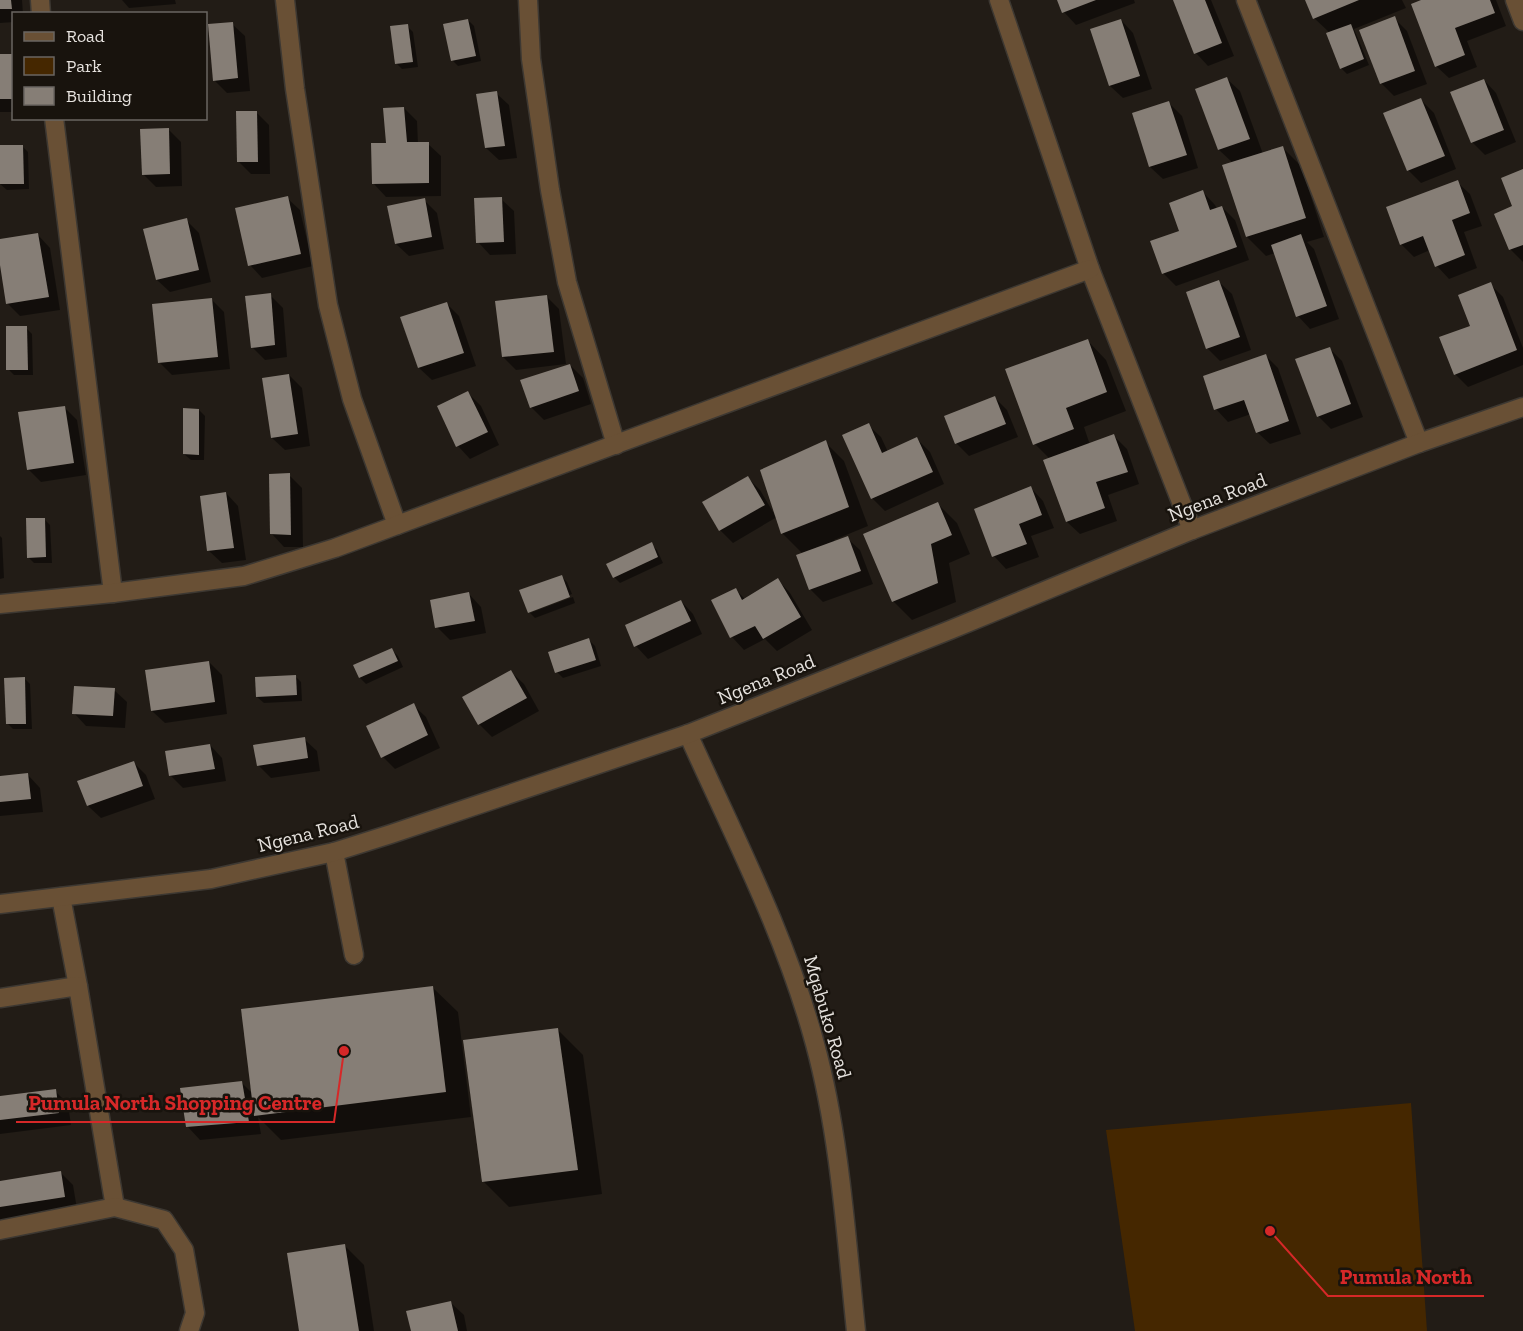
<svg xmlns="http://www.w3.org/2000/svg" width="1523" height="1331" font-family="'Zilla Slab',serif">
<rect width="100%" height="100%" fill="#221c16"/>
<!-- green -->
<path fill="#452700" d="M1411,1103L1427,1331H1135L1106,1130Z"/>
<!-- shadow -->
<g fill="#0007">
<path d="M0,0H22L23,14H14V22L0,23Z"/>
<path d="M122,0H175L176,4L129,8Z"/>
<path d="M1059,0H1134L1135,3L1076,25L1064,12Z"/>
<path d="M1174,0H1211L1234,56L1208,66L1196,53Z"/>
<path d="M1307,0H1402L1406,8L1354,29L1369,65L1347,74L1341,68L1330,33L1314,18Z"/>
<path d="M1425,0H1496L1506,26L1467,41L1477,67L1449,78L1436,66Z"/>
<path d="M1394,18L1407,31L1427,84L1394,96L1381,83Z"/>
<path d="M468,20L474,26L481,61L458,66L452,60Z"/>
<path d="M1121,20L1133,33L1152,89L1123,98L1110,86Z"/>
<path d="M232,24L245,36L250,91L227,93L214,80Z"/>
<path d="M407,26L413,32L418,67L402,69L396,63Z"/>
<path d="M14,55V112H0V56Z"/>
<path d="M1227,79L1240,91L1263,154L1282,147L1301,166L1324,237L1307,242L1314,249L1339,319L1310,329L1298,316L1275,253L1266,256L1247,237L1233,163L1219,150Z"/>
<path d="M1484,80L1496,93L1516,142L1485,155L1472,142Z"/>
<path d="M496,93L509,105L517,158L499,160L486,148Z"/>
<path d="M1421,100L1434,113L1456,169L1421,183L1408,170Z"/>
<path d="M1169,103L1182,116L1198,168L1163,179L1150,167L1134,114Z"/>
<path d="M404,108L417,121L418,144H428L441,156V196L386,197L374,184L387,144Z"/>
<path d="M256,112L269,125L270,174H251L238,161Z"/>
<path d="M168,129L181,142L182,186L156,187L143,174Z"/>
<path d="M22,146L28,152L29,189L7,190L0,184V147Z"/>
<path d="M1523,172V262L1510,249L1514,207Z"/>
<path d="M1457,182L1470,194L1482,226L1464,232L1477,268L1449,279L1437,266L1430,250L1414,257L1401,244Z"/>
<path d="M1203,192L1215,205L1217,209L1222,207L1235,220L1249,260L1176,286L1163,273L1181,232Z"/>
<path d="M287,198L300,210L313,266L262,278L250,265Z"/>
<path d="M501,199L514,211L516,254L490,255L478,242Z"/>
<path d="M424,200L437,213L444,249L409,256L396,244Z"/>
<path d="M186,220L199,233L211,282L170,292L157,280Z"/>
<path d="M38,235L50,248L60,310L20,316L7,303L0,256V241Z"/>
<path d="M1219,282L1232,294L1251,350L1220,361L1207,348Z"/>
<path d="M1490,284L1503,297L1523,348V365L1468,387L1455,374L1472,326Z"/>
<path d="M270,295L283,308L287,357L265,360L252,347Z"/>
<path d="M546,296L559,309L566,364L516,370L503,357Z"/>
<path d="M211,299L224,312L230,369L172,375L159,362Z"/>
<path d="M446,303L459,316L476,366L432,380L419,368Z"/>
<path d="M26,328L32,334L33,375H14L8,369Z"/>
<path d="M1087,340L1106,360L1126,411L1084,427L1090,445L1114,436L1127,449L1139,484L1108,495L1117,521L1080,534L1067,522L1050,459L1035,444Z"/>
<path d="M1329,348L1342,361L1363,417L1331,429L1318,416Z"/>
<path d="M1266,356L1278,368L1301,434L1270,444L1257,432L1251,414L1228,422L1216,409Z"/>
<path d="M570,365L583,378L591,404L544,420L531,407Z"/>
<path d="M289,375L302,388L310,446L285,450L272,438Z"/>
<path d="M468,393L481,406L499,445L470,459L458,446Z"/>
<path d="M994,397L1007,410L1018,437L969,456L957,444L946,417Z"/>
<path d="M64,407L77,420L86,475L41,482L28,469Z"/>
<path d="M199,410L205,416L204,460H191L184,454Z"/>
<path d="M868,425L881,437L888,452L917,439L930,452L944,484L885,511L872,498Z"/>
<path d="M825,442L844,461L868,526L834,540L835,542L847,538L860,550L873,584L823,602L810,589L803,554L783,534L777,517L733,543L720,530L748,478L760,490L776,517Z"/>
<path d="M289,475L302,488L303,547H284L272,534Z"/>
<path d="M1031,488L1043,501L1054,528L1031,536L1039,557L1006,569L994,556Z"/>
<path d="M226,493L238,506L246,560L222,563L209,551Z"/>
<path d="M938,504L957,523L970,554L949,563L956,602L912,620L893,601Z"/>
<path d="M44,519L50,525L52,563H34L28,557Z"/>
<path d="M0,536L2,538L4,578L0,579Z"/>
<path d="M651,544L657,550L663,563L620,583L614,577Z"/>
<path d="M561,576L567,582L572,594L530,610V613L521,591Z"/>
<path d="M778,580L790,593L812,630L777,651L765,639L744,650L732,637L736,590L745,599Z"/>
<path d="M469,594L481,607L486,633L450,640L437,627Z"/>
<path d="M573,597L575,603L535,618L530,613Z"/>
<path d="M681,601L693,614L702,634L648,659L636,646Z"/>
<path d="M589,640L595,646L601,666L563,678L557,672Z"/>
<path d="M392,650L398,656L403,667L366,684L360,678L355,666Z"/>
<path d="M209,662L222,675L227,714L165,723L152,711Z"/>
<path d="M511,672L524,684L539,711L492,737L479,724Z"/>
<path d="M295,676L301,682L302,701L264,703L257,697Z"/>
<path d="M24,678L30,684L32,729H13L7,723Z"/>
<path d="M114,690L127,702L125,728L86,726L74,713Z"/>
<path d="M413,705L426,717L440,748L395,769L383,757Z"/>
<path d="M304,739L317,751L320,771L271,778L258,765Z"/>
<path d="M210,745L222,758L226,781L183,788L170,775Z"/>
<path d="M133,762L146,775L155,799L101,818L88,806Z"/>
<path d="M28,775L40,788L43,812L0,816V778Z"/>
<path d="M432,987L458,1012L471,1117L281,1140L258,1117L261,1134L200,1140L188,1127L242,1083L253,1094Z"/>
<path d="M557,1029L583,1055L602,1194L509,1207L484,1182Z"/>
<path d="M55,1091L68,1104L71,1125L0,1134V1097Z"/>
<path d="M60,1172L73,1185L77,1209L0,1221V1182Z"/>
<path d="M345,1246L364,1265L374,1331H301Z"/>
<path d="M451,1303L464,1315L467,1331H412Z"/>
</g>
<!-- building -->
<g fill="#867e76">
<path d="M0,0H11L12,9H0Z"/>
<path d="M1057,0H1096L1062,13Z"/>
<path d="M1173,0H1205L1222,43L1194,54Z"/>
<path d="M1305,0H1359L1313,19Z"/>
<path d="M1421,0H1490L1495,13L1455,28L1465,55L1435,67L1411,4Z"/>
<path d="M1395,16L1415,71L1380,84L1359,30Z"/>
<path d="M468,19L476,56L451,61L443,24Z"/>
<path d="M1121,19L1140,76L1109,86L1090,29Z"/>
<path d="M233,22L238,78L213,81L208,24Z"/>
<path d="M408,24L413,62L395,64L390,26Z"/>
<path d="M1351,24L1364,59L1340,69L1326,33Z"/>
<rect x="0" y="54" width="14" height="45"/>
<path d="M1227,77L1250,139L1218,150L1195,89Z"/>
<path d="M1484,79L1504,130L1471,143L1450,92Z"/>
<path d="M497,91L505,146L485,148L476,94Z"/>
<path d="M1421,98L1445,156L1407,171L1383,113Z"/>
<path d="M1169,101L1187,155L1149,167L1132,113Z"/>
<path d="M404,107L407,142H429V183L372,184L371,143H386L383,108Z"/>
<path d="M236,111H257L258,162H237Z"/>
<path d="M169,128L170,174L142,175L140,129Z"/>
<path d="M0,145H23L24,184H0Z"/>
<path d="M1283,146L1306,218L1246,237L1222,165Z"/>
<path d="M1523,169V245L1509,250L1494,214L1512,206L1501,178Z"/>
<path d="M1458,180L1470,213L1452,220L1465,255L1435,267L1423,236L1400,245L1386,207Z"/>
<path d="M1203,190L1210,210L1222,206L1237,247L1162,274L1150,241L1179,231L1169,203Z"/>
<path d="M288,196L301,254L248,266L235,208Z"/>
<path d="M502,197L504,242L476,243L474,198Z"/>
<path d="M425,198L432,237L395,244L387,206Z"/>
<path d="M187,218L199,270L156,280L143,229Z"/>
<path d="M38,233L49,297L6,304L0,265V239Z"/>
<path d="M1301,234L1327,306L1296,317L1271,245Z"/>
<path d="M1219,280L1240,337L1206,349L1186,292Z"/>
<path d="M1491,282L1517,350L1454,375L1439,337L1470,326L1458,295Z"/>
<path d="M271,293L275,345L251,348L245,296Z"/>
<path d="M547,295L554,352L502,357L495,301Z"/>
<path d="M212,298L218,357L158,363L152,304Z"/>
<path d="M447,302L464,353L418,368L400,317Z"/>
<path d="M6,326H27L28,370H6Z"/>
<path d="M1088,339L1107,392L1066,408L1074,429L1033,445L1005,369Z"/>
<path d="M1330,347L1351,404L1317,417L1295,359Z"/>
<path d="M1266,354L1289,421L1256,433L1244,400L1214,410L1203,376Z"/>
<path d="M570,364L579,391L530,408L520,380Z"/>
<path d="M289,374L298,434L271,438L262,378Z"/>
<path d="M468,391L488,432L456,447L437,406Z"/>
<path d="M995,396L1006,424L955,444L944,416Z"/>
<path d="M65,406L74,463L27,470L18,412Z"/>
<path d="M183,408L199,409V455L183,454Z"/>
<path d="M869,423L882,453L917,437L933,472L871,499L842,435Z"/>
<path d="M1114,434L1128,472L1096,482L1105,508L1066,522L1043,460Z"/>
<path d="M826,440L849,507L781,534L760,470Z"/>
<path d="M290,473L291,535L270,534L269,474Z"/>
<path d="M748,476L765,505L719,531L702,502Z"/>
<path d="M1031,486L1042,515L1019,524L1027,544L992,557L974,509Z"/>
<path d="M226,492L234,548L207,551L200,496Z"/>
<path d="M938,502L952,535L931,544L938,583L892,602L863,534Z"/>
<path d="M26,518H45L46,557L27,558Z"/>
<path d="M848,536L861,571L809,590L796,555Z"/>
<path d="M652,542L658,557L613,578L606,564Z"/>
<path d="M562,575L570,597L528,613L519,590Z"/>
<path d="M778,578L801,617L763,639L755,626L730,638L711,600L736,588L742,600Z"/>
<path d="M469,592L475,621L435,628L430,600Z"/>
<path d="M681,600L691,621L634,647L625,625Z"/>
<path d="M589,638L596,660L555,673L548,652Z"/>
<path d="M392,648L398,661L359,678L353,665Z"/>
<path d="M209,661L215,702L151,711L145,670Z"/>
<path d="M511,670L527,698L478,725L462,697Z"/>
<path d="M296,675L297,695L256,697L255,677Z"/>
<path d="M25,677L26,724H6L4,678Z"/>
<path d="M74,686L115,688L113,716L72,714Z"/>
<path d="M414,703L428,735L381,758L366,726Z"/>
<path d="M305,737L308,758L257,766L253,745Z"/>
<path d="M210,744L215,769L169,776L165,751Z"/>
<path d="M134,761L143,786L87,806L77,781Z"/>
<path d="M28,773L31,799L0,802V776Z"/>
<path d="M433,986L446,1092L254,1116L241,1009Z"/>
<path d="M558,1028L578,1170L482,1182L463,1040Z"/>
<path d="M242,1081L249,1122L186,1127L180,1088Z"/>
<path d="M56,1089L59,1113L0,1120V1096Z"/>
<path d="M61,1171L65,1197L0,1207V1181Z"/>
<path d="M345,1244L359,1331H299L287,1253Z"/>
<path d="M451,1301L458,1331H411L406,1311Z"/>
</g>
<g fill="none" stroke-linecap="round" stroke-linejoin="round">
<defs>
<g id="minor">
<path d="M40,0L41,14"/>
<path d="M285,0L295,89L328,305L352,399L397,525"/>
<path d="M528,0L531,59L550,190L567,282L616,445"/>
<path d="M999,0L1090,269L1192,530"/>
<path d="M1246,0L1419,443"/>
<path d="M1515,0L1523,21"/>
<path d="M54,118L113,593"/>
<path d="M0,604L113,593L244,576L335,548L1090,269"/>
<path d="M688,734C734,836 786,936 815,1044C840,1136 846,1236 856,1331"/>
<path d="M334,852L354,955"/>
<path d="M61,897L78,986"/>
<path d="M0,904L211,879L334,852L391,834L688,734L950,630L1192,530L1419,443L1523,407"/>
<path d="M0,998L78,986L115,1207"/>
<path d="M0,1230L115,1207L164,1220L184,1250L195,1313L189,1331"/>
</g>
</defs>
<!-- minor casing -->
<use href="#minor" stroke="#3d3832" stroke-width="21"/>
<!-- minor -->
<use href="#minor" stroke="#695035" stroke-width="18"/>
</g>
<g text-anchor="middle" stroke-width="5" stroke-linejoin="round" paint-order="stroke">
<!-- street labels -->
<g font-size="20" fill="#e6e2de" stroke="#18130d">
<text transform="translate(1217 497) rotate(-21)" y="7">Ngena Road</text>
<text transform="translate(766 679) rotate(-22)" y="7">Ngena Road</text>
<text transform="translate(308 833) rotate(-14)" y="7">Ngena Road</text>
<text transform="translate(828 1017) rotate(74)" y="7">Mqabuko Road</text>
</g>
</g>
<!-- callouts -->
<path fill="none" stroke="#d62828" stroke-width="2" d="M344 1051L334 1122H16M1270 1231L1328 1296H1484"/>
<g fill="#d62828" stroke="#18130d" stroke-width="2">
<circle cx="344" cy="1051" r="6"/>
<circle cx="1270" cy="1231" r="6"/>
</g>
<g font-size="21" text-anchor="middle" font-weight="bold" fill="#d62828" stroke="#18130d" stroke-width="5" stroke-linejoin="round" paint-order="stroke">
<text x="175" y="1110">Pumula North Shopping Centre</text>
<text x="1406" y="1284">Pumula North</text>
</g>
<!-- legend -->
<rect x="12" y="12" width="195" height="108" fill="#18130d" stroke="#6a6661" stroke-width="1.5"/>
<rect x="24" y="32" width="30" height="9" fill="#695035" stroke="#6a6661" stroke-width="1.5"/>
<text x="66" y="42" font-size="18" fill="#e6e2de">Road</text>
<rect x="24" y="57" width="30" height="18" fill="#452700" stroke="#6a6661" stroke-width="1.5"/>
<text x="66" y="72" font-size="18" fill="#e6e2de">Park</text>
<rect x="24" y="87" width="30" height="18" fill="#867e76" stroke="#6a6661" stroke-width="1.5"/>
<text x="66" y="102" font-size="18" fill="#e6e2de">Building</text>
</svg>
